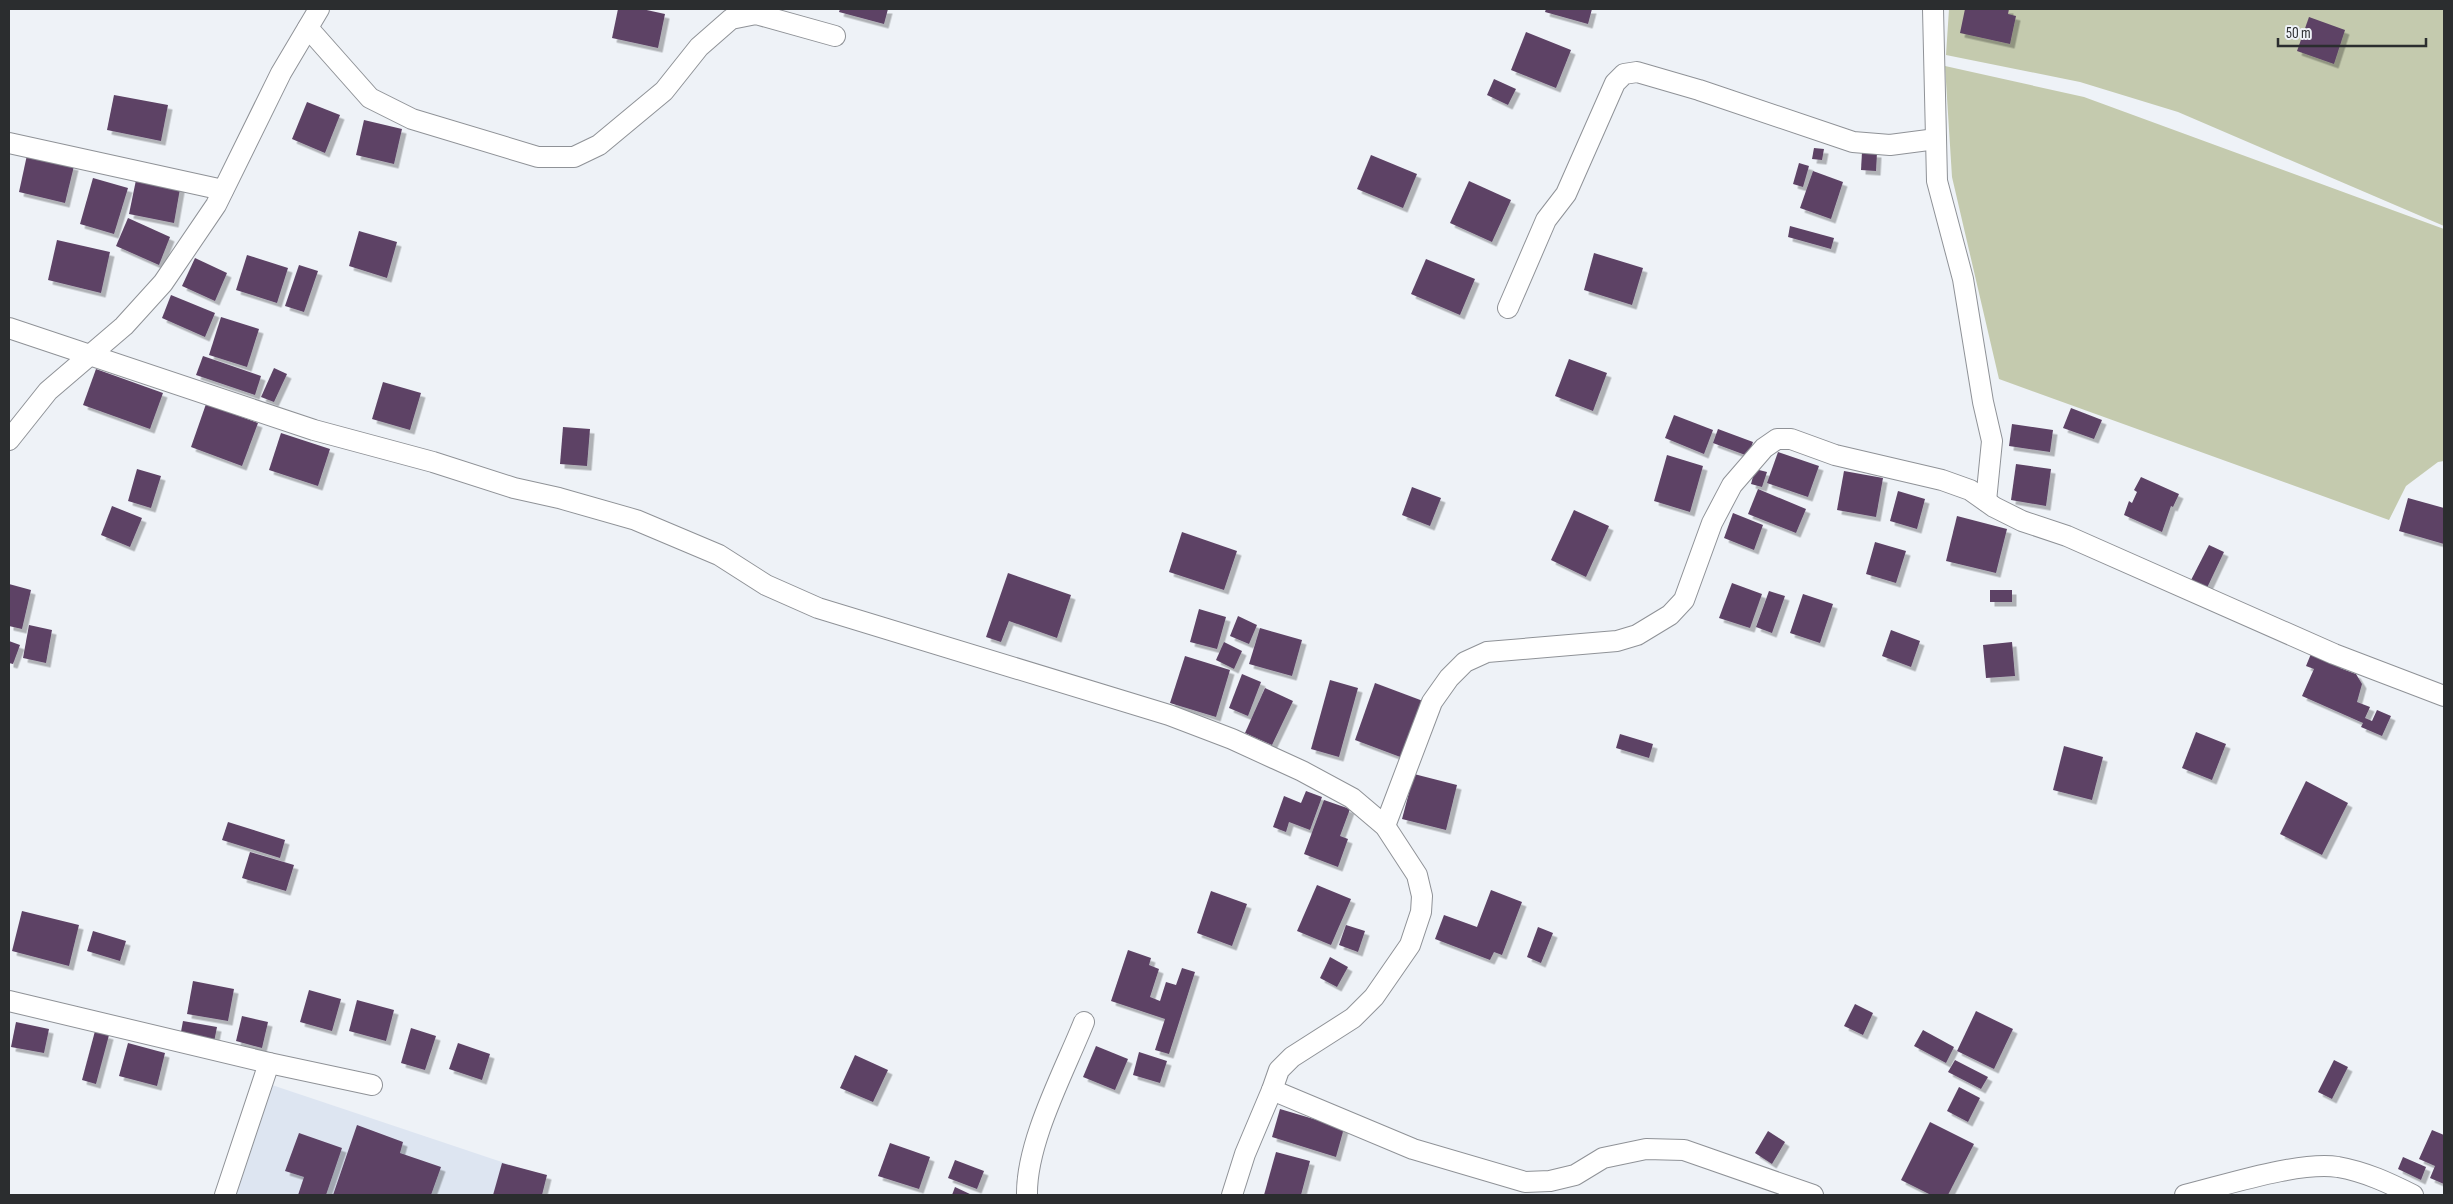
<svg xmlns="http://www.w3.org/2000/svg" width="2453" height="1204" font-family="'Sofia Sans Condensed',sans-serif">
<defs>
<filter id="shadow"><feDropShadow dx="4.5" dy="4.5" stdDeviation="0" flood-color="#0004"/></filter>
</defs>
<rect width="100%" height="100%" fill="#eef2f7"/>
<!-- built -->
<path fill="#dde5f1" d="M269,1084L544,1176L538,1195H233Z"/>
<!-- green -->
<g fill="#c4caae">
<path d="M1949,9H2444V226L2178,112L2080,82L1946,55Z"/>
<path d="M1945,66L2084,97L2444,229V461L2438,462L2406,486L2389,520L1999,379L1952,177Z"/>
</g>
<!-- building -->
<g fill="#5d4365" filter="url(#shadow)">
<path d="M618,9H642L665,14L658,48L612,38Z"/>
<path d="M840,9H888L884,24L839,12Z"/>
<path d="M1546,9H1592L1588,24L1545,12Z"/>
<path d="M1965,9H2009L2008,14L2016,16L2010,44L1960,33Z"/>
<path d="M2309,17L2345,30L2334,64L2297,51Z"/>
<path d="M1526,32L1571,50L1556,88L1511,70Z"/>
<path d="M1494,79L1516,89L1508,105L1487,95Z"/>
<path d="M114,95L168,105L161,141L107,130Z"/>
<path d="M307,102L340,115L325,153L292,139Z"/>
<path d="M364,120L402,129L394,164L356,155Z"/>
<path d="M1814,148L1824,149L1822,160L1812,159Z"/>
<path d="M1862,152L1877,153L1876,171L1861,170Z"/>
<path d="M27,155L74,166L65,203L19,192Z"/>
<path d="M1371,155L1417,174L1403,208L1357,189Z"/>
<path d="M1799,163L1809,166L1803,187L1793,184Z"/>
<path d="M1813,171L1843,182L1831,219L1800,208Z"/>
<path d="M93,178L128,188L114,234L80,224Z"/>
<path d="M136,180L181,183L174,223L129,214Z"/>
<path d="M1469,181L1511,200L1492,242L1450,223Z"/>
<path d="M128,218L170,237L159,265L116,246Z"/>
<path d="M1790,226L1834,238L1831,249L1788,237Z"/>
<path d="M359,231L397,242L387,278L349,266Z"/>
<path d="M57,240L110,252L101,293L48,280Z"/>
<path d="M1594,253L1643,268L1632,305L1584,290Z"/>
<path d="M247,255L288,268L277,303L236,290Z"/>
<path d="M195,258L227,273L215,301L182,286Z"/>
<path d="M1426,259L1475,279L1460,315L1411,294Z"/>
<path d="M299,265L318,271L304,312L285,306Z"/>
<path d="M171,295L215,313L205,337L162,318Z"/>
<path d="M221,317L259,329L247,367L209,355Z"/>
<path d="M203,356L261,376L255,395L196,375Z"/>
<path d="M1569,359L1607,373L1593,411L1555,396Z"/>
<path d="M274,368L287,374L274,402L261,397Z"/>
<path d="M96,369L163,393L150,429L83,405Z"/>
<path d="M383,382L421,393L410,430L372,419Z"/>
<path d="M206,404L258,423L242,466L191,447Z"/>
<path d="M2071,408L2102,420L2094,439L2063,428Z"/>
<path d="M1674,415L1713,430L1704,454L1665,438Z"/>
<path d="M2012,424L2053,430L2050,452L2009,446Z"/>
<path d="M563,427L590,429L587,466L560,464Z"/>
<path d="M1718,429L1753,442L1748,456L1713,443Z"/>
<path d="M281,433L330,449L318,486L269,470Z"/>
<path d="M1778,452L1819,466L1808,497L1767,483Z"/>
<path d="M1667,455L1703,466L1690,512L1654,501Z"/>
<path d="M2016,464L2051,469L2046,506L2011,500Z"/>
<path d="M137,469L161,476L151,508L128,501Z"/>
<path d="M1755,469L1767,472L1762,487L1751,484Z"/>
<path d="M1844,471L1883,478L1876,517L1837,510Z"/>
<path d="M2141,477L2179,494L2173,507L2171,506L2162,532L2124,515L2129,501L2132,503L2137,492L2134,490Z"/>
<path d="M1412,487L1441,498L1430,526L1402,515Z"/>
<path d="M1758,489L1806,509L1796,533L1748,514Z"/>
<path d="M1898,491L1925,499L1917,529L1890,521Z"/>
<path d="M2408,498L2444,508V544L2399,531Z"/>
<path d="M112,506L142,518L130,547L101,535Z"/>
<path d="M1574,510L1609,526L1586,577L1551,560Z"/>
<path d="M1733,513L1763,525L1754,550L1724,538Z"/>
<path d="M1957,516L2007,529L1996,573L1946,561Z"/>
<path d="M1182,532L1237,551L1224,590L1169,572Z"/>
<path d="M1875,542L1906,551L1896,583L1866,574Z"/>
<path d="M2209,545L2224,552L2206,590L2190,582Z"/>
<path d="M1008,573L1071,595L1057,638L1009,621L1001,642L986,637Z"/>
<path d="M1732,583L1762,594L1750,628L1719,618Z"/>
<path d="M9,584L31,590L22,629L9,626Z"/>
<rect x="1990" y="590" width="22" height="12"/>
<path d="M1769,591L1785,596L1772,633L1756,627Z"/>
<path d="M1803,594L1833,604L1820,643L1790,633Z"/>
<path d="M1199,609L1226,617L1217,649L1190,642Z"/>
<path d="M1238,616L1257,625L1249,644L1230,636Z"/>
<path d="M29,625L52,630L46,663L23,658Z"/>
<path d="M1260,628L1302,640L1292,676L1249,664Z"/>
<path d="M1891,630L1920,641L1911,667L1882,656Z"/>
<path d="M9,641L20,645L13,664L9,663Z"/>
<path d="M1224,642L1242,651L1234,669L1216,660Z"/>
<path d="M2012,642L2015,676L1986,678L1983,645Z"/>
<path d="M2313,649L2341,666L2340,668L2356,674L2362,684L2357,702L2370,707L2365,718L2372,721L2377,710L2391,716L2382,736L2361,727L2363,723L2302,696L2314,669L2306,666Z"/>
<path d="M1185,656L1230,670L1216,717L1170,703Z"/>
<path d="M1242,674L1261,682L1248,716L1229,708Z"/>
<path d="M1330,680L1358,688L1339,757L1311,749Z"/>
<path d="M1375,683L1423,701L1403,758L1355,740Z"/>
<path d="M1265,688L1293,701L1272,745L1245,733Z"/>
<path d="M2196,732L2226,744L2212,780L2182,768Z"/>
<path d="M1620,734L1653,744L1649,758L1616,748Z"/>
<path d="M2064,746L2103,757L2092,800L2053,790Z"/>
<path d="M1414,774L1457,785L1446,830L1402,819Z"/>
<path d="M2306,781L2348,803L2322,855L2280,834Z"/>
<path d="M1306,791L1322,797L1310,830L1289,822L1286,832L1273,827L1284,796L1301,803Z"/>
<path d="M1324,800L1350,809L1340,836L1348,839L1338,867L1304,854Z"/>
<path d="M228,822L285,840L280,858L222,840Z"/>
<path d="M250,852L294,865L286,891L242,878Z"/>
<path d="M1317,885L1351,899L1331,945L1297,931Z"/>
<path d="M1491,890L1522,902L1502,955L1494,952L1490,960L1435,939L1444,915L1477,927Z"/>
<path d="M1211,891L1247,904L1232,946L1197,933Z"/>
<path d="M22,911L79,925L69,966L12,951Z"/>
<path d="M1346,925L1365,931L1358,952L1339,945Z"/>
<path d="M1538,927L1553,933L1541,963L1527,957Z"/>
<path d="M93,931L126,941L120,961L87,951Z"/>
<path d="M1128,950L1151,958L1149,965L1159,969L1150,997L1160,1001L1166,982L1176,985L1182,968L1195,972L1169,1054L1155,1050L1165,1019L1111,1001Z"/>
<path d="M1330,957L1348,967L1337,987L1320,978Z"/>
<path d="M193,981L234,989L228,1021L187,1014Z"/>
<path d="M309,990L341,999L332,1031L300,1022Z"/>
<path d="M357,1000L394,1010L386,1041L349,1031Z"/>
<path d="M1855,1004L1873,1013L1863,1035L1844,1026Z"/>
<path d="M1976,1011L2013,1029L1994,1069L1957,1051Z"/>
<path d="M242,1016L268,1022L262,1048L236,1041Z"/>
<path d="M183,1021L217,1027L214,1042L180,1037Z"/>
<path d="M16,1022L49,1029L44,1053L11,1047Z"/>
<path d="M411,1028L436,1036L425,1070L401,1063Z"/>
<path d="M1923,1030L1954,1047L1946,1063L1914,1046Z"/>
<path d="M95,1031L109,1035L96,1084L82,1080Z"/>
<path d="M128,1043L165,1053L157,1086L119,1076Z"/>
<path d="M458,1043L490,1054L482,1080L449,1069Z"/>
<path d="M1096,1046L1128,1059L1115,1090L1083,1077Z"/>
<path d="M1139,1052L1167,1061L1160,1083L1133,1075Z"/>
<path d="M855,1055L888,1070L873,1102L840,1088Z"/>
<path d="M1955,1060L1988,1077L1981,1089L1948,1072Z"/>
<path d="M2334,1060L2348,1067L2332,1099L2318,1092Z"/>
<path d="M1959,1087L1980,1098L1968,1122L1947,1111Z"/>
<path d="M1280,1109L1344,1128L1336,1157L1272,1137Z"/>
<path d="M1930,1122L1974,1144L1948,1195H1931L1901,1180Z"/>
<path d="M357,1125L403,1142L400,1153L441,1167L431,1195H333Z"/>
<path d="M2432,1130L2444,1135V1184L2430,1178L2435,1166L2419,1159Z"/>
<path d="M1768,1131L1785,1142L1772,1164L1755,1153Z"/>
<path d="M299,1133L342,1148L326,1195H298L304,1177L285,1171Z"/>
<path d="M890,1143L930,1157L919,1189L878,1176Z"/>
<path d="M1276,1152L1310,1161L1301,1195H1264Z"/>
<path d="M2403,1157L2426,1167L2421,1180L2398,1169Z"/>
<path d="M955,1160L984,1171L977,1189L948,1178Z"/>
<path d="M502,1163L547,1175L542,1195H493Z"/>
<path d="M955,1187L972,1195H952Z"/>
</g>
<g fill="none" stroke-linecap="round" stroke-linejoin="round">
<defs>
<g id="minor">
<path d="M1933,9L1937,181L1963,279L1983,402L1992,441L1986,501"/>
<path d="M308,28L370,98L412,119L538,157H574L599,145L664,91L699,47L731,19L756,14L835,36"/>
<path d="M9,143L223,190"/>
<path d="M1508,308L1546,220L1566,194L1615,83L1624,74L1637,72L1699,90L1853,142L1890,145L1936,139"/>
<path d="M9,328L314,430L433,462L514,488L559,498L636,520L719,555L766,585L818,608L1169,715L1232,739L1302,771L1352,798L1385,826L1417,875L1422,896L1421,912L1410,945L1374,997L1353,1018L1292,1057L1279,1070L1272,1090L1245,1154L1232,1195"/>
<path d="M9,440L48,391L124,326L163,283L216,205L281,73L319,9"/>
<path d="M1385,826L1432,702L1449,678L1465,662L1487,652L1617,641L1637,635L1670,615L1684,600L1712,523L1732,485L1764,448L1777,439H1791L1835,455L1942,480L1970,490L1994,507L2022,521L2067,536L2334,654L2444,696"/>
<path d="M9,1001L269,1063L372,1085"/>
<path d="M1272,1090L1413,1149L1525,1182L1550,1181L1575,1175L1603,1158L1646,1149L1684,1150L1813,1195"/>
<path d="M225,1195L269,1063"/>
<path d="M1027,1195C1026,1142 1064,1072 1084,1022"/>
<path d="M2185,1195C2226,1185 2299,1161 2338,1167C2366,1172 2389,1183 2413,1195"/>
</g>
</defs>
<!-- minor casing -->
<use href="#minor" stroke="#8f9297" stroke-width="22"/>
<!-- minor -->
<use href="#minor" stroke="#fff" stroke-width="20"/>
</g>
<!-- border -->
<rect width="2453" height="1204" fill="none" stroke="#2b2d2f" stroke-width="20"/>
<!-- scale -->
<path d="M2278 38v8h148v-8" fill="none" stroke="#2b2d2f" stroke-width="2.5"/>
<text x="2286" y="38" font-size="15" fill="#2b2d2f" stroke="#eef2f7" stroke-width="4" paint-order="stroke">50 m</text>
</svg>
